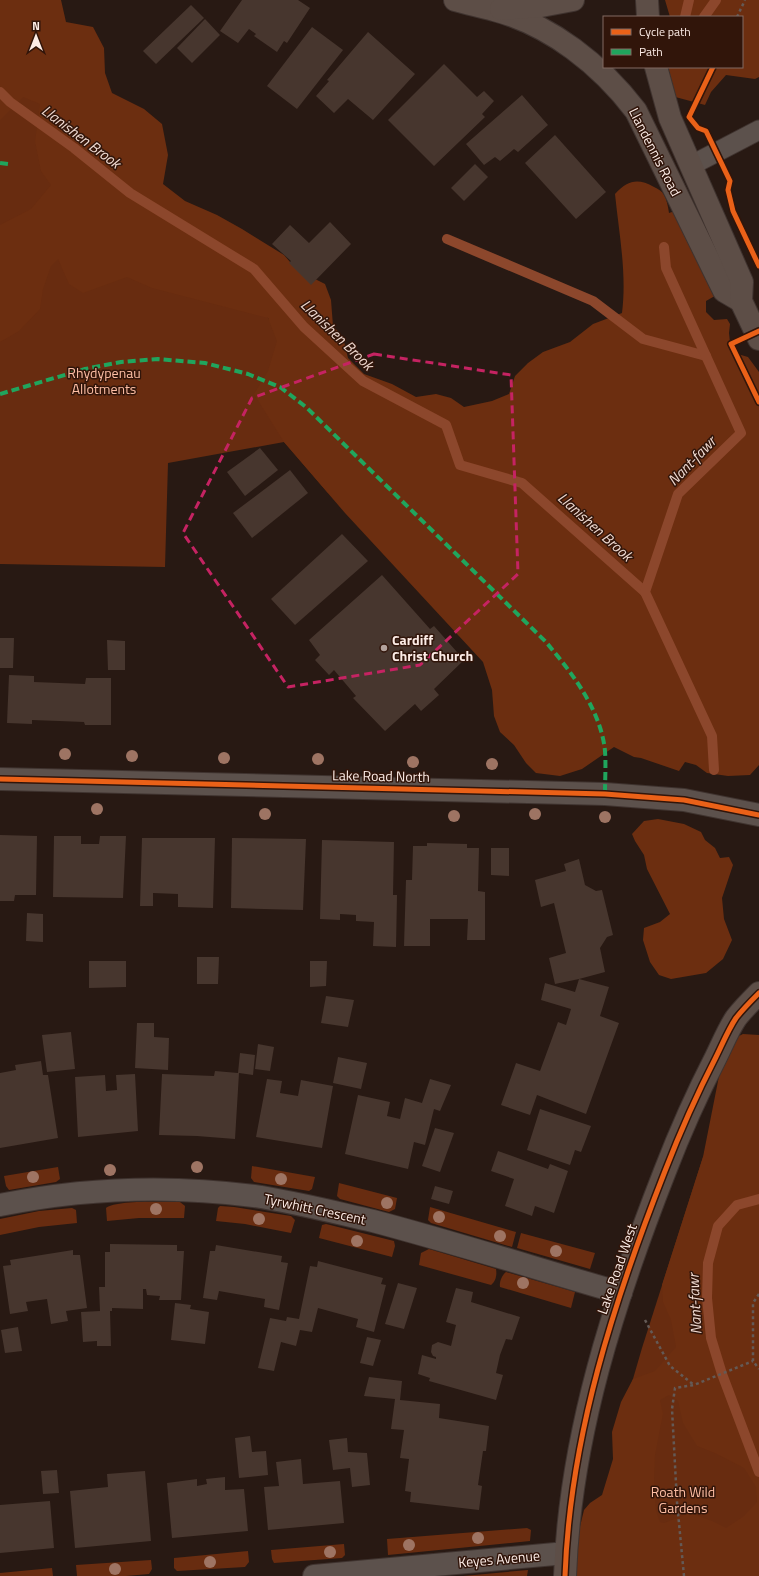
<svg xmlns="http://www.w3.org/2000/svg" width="759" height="1576" font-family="'Titillium Web',sans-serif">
<rect width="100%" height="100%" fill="#281913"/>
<!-- green -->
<g fill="#682c10">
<path d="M0,0H26L66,107L268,318L314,380L328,493L284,442L168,463L165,567L0,564Z"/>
<path d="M759,1059V1576H598L628,1396L642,1348L703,1157Z"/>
<path d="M252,1166L315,1177L312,1189L309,1191L254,1182L251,1178Z"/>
<path d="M58,1167L60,1179L56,1182L9,1190L6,1186L4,1176Z"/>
<path d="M339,1183L397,1198L395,1209L389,1212L340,1199L337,1196Z"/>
<path d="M180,1202L185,1206L184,1218H139L107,1221L106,1208C115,1200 165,1202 180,1202Z"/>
<path d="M220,1206L234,1207L291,1216L295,1220L291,1233L245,1224L216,1221L218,1208Z"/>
<path d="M430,1207L516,1232L512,1247L431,1223L428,1220Z"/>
<path d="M72,1208L76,1210L77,1223L39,1227L0,1235V1219L39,1211Z"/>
<path d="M326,1224L394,1241L395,1246L392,1257L319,1238L322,1225Z"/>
<path d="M521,1233L595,1253L590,1269L517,1248Z"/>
<path d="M429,1249L496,1269C497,1275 496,1281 491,1285L419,1265L421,1253Z"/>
<path d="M506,1272L575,1292L571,1308L500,1287C499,1282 502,1275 506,1272Z"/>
<path d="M527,1528L531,1530L530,1541L388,1555L387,1539Z"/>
<path d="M344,1544L345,1555L342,1558L274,1563L272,1559L271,1550Z"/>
<path d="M248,1551L249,1562L245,1567L177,1571L174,1568V1558Z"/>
<path d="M151,1560L152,1569L149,1574L126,1576H77L76,1565Z"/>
<path d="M52,1568L53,1576H0V1573Z"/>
<path d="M528,1570L527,1576H463Z"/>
</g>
<!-- forest -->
<g fill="#6c2e10" fill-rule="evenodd">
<path d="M0,0H61L66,22L93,27L104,48L105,73L112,93L144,109L162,124L168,155L163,184L185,201L217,215L242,229L284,255L297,270L325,284L331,300L333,326L343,337L348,358L364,374L392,384L416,397L436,394L451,398L464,407L492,401L509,394L515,376L528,363L543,352L570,342L593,324L622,313C627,273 619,234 615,194C628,180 638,178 654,187C658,189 662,191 664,195C667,200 668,207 669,213L678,210L720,293L706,301V312L714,320L727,319L730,324L729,333L731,352L748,357L759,372V765L750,775L728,776L707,773L696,765L685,762L679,771L641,758L634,757L614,747L582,769L560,776L536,773L526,763L514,745L500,732L494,716L492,690L483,662L345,513L284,442L254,394L268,371L277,341L268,318L152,288L127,277L83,293L69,284L58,259L51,266L43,289L40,309L19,331L0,342V225L31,209L51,185L41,171L35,141L40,104L23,97L0,120Z"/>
<path d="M665,0H759V77L755,79L726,75L711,92L705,105L668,95L669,67H742V17H670Z"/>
<path d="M658,819L684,824L701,832L705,840L715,848L720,858L729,857L733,865L722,898L724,919L732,940L723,959L706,973L671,979L659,975L650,962L643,940L644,928L660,922L670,914L647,869L644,855L635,841L632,834L644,821Z"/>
<path d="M743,1034L759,1035V1576H576L577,1539L584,1510L590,1503L602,1495L613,1459L612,1432L621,1402L633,1379L655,1371L676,1347L671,1320L663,1302L662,1285L703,1157L721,1066L733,1039ZM669,1395L678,1401L683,1423L697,1446L717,1454L744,1468L756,1487L757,1502L744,1516L726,1528L712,1521L690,1513L664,1523L660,1522L656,1511L654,1478L655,1455L663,1414L660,1400Z"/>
</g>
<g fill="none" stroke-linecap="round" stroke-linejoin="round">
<!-- stream -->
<g stroke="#8c472c" stroke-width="10">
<path d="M685,17L689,0"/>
<path d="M704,17L716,0"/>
<path d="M0,92L10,102L74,148L130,193L254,269L304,327L363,381L446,425L460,465L522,483L645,592"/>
<path d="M447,239L593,301L643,339L706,356"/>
<path d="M664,247L666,268L741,433L678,494L645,592L712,736L714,770"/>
<path d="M759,1199L737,1205L718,1226L708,1263L707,1298L711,1338L722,1374L759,1472"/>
</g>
</g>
<!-- building -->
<g fill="#47362e">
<path d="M242,0H298L310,8L287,43L284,41L277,52L254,36L256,34L249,29L238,43L220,31Z"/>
<path d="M191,5L204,18L156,64L143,51Z"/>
<path d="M205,19L220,35L192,63L177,48Z"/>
<path d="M312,27L343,50L297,109L267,86Z"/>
<path d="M368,32L415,74L373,120L348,99L334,113L316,96L329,81L327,80Z"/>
<path d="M444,64L477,97L484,91L494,101L482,114L485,117L434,166L388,120Z"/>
<path d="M522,95L548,125L518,152L514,149L500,161L495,157L484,165L466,144Z"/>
<path d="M555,135L606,192L576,219L525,163Z"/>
<path d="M475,164L488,177L464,201L451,188Z"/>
<path d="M330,222L351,244L311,285L289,263L291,261L272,244L290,225L309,243Z"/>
<path d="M260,448L278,470L245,496L227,472Z"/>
<path d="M290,470L308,493L252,538L233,513Z"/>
<path d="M342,534L368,561L295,625L271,599Z"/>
<path d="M382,575L430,629L434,626L464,660L434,689L439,695L421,711L415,704L385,731L353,698L356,696L334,670L329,675L315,660L320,655L309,640Z"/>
<path d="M0,638H14L13,668H0Z"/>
<path d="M107,640L125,641V670H108Z"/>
<path d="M9,675L34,676V682L85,684L86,678H111V725H85L84,722L59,721L32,720V724L7,723Z"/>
<path d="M0,835L37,836L36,895H15L14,901H0Z"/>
<path d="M54,836H81V844H99L100,836H126L123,898L53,897Z"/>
<path d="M142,838H215L213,908L178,907V894L153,893V906H140Z"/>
<path d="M232,838L306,839L303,910L231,908Z"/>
<path d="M322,840L394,842L393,895H397L396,947L373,946L374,922L356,921V915L340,914V920L320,919Z"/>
<path d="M427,843L467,844V848H479L478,891L485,892V940H467L468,919H430V946H404L406,880H412L413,846H427Z"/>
<path d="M491,848H509V876L491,875Z"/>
<path d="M579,859L585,885L596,891L602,890L613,935L607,937L600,948L605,972L579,979L609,987L600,1016L619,1023L586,1114L537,1095L530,1115L501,1105L516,1063L540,1071L558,1022L566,1025L571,1009L541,1000L545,983L575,992L579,979L555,984L549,958L566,953L554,903L541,907L535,880L566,871L564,864Z"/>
<path d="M27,913L43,914V942L26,941Z"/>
<path d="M197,957H219L218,984H197Z"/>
<path d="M89,961H126V987L89,988Z"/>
<path d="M310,961H327L326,986L310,987Z"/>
<path d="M326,996L354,1000L348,1027L321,1023Z"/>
<path d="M137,1023H154V1037L169,1038L168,1070L135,1068Z"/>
<path d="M71,1032L75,1069L47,1072L42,1035Z"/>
<path d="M258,1044L274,1047L270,1071L255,1069Z"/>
<path d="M240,1053L255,1055L253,1075L239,1073L235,1139L197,1136L159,1135L162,1074L214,1076L215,1071L238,1073Z"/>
<path d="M338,1057L367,1063L361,1089L333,1083Z"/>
<path d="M41,1061L43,1075H48L58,1138L0,1148V1073L16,1070L15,1065Z"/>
<path d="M135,1074L138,1131L78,1137L75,1077L105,1075L106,1091L117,1090L116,1075Z"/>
<path d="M267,1079L282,1081L280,1093L298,1096L301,1080L333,1086L322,1148L256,1137Z"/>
<path d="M430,1079L451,1085L440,1111L434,1109L425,1145L414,1142L408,1169L345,1154L358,1095L390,1102L387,1116L400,1119L405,1098L422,1103Z"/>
<path d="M540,1109L591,1126L581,1152L575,1150L570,1165L527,1150Z"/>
<path d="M435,1128L454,1133L440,1172L422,1166Z"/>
<path d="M498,1151L548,1169L550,1164L568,1171L554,1213L535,1206L532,1216L505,1206L514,1179L491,1171Z"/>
<path d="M435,1186L453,1191L449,1204L431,1199Z"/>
<path d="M110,1244L177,1245V1251H184L181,1300H159L160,1296L147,1295L146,1289H143V1309L112,1308V1311H110L111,1346H97V1341L83,1342L81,1312L100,1311L99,1287H105V1252H110Z"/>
<path d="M216,1245L282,1256L281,1262L288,1263L279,1310L264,1307L265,1299L219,1291L217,1300L203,1298L210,1251H215Z"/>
<path d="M73,1250V1255H80L87,1308L66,1311L68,1321L51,1324L47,1299L26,1302L28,1311L10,1314L3,1266L11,1265L10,1260Z"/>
<path d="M318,1261L383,1278L381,1284L386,1285L374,1332L356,1327L358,1319L318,1308L312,1332L300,1330L296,1346L281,1342L274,1371L258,1368L270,1318L286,1321L287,1317L299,1319L310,1266L317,1267Z"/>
<path d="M398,1283L417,1288L404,1329L385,1324Z"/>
<path d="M456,1288L473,1292L471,1302L520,1317L512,1340L506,1339L500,1355L496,1373L503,1375L496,1400L429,1381L430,1378L418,1374L422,1355L436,1359V1357L433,1356L431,1352L432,1345L438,1342L451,1346L456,1325L446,1322Z"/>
<path d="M175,1303L191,1305L190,1309L209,1312L205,1344L171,1340Z"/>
<path d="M18,1327L22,1351L5,1353L1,1330Z"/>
<path d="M367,1337L381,1340L373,1366L360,1363Z"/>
<path d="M369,1377L402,1381L400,1400L440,1404L439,1418L489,1426L486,1451H483L478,1485L482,1486L479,1510L410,1502L411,1492L405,1491L409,1459L400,1458L404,1430L391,1429L395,1399L364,1396Z"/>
<path d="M250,1436L252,1452L266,1451L268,1475L239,1478L235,1438Z"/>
<path d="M347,1438L348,1452L367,1453L370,1485L352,1487L350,1468L333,1470L329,1440Z"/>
<path d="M301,1459L303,1484L340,1481L344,1523L268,1530L264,1487L279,1486L276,1462Z"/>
<path d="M57,1470L59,1493L43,1494L41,1471Z"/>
<path d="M145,1471L151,1541L75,1548L70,1491L108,1487L107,1474Z"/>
<path d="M225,1477V1490L244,1489L248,1531L172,1538L167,1483L197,1479V1486L207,1484L206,1479Z"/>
<path d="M50,1501L54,1548L0,1553V1505Z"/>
</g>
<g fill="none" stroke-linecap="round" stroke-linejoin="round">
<defs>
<path id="lane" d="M690,166L759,130"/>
<g id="street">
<path d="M0,779L605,794L684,800L759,815"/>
<path d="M0,1205C83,1188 170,1185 254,1196C294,1202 333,1212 373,1221C456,1243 538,1269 621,1293"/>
<path d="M314,1576L566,1553"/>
</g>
<g id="secondary">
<path d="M455,0C468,4 481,6 494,10C551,25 601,65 636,111L724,291L741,301"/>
<path d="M647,0L648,17"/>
<path d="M501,9L541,6L573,0"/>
<path d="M656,67L670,118L742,282L741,301L759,339"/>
<path d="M565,1576C570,1436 614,1301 665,1171C680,1132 697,1094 716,1057C722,1045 728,1030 736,1018C743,1009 751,1001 759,993"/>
</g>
</defs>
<!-- lane casing -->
<use href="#lane" stroke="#3f332f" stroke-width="21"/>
<!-- street casing -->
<use href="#street" stroke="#3f332f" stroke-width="24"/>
<!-- secondary casing -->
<use href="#secondary" stroke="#3f332f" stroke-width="24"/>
<!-- path -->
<g stroke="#645a56" stroke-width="2.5" stroke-dasharray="3 3" stroke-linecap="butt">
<path d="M737,17L745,0"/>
<path d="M696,102L713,67"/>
<path d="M759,1294L753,1303V1361L759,1369"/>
<path d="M645,1320L670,1366L694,1385"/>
<path d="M684,1576L677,1502L672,1409L675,1388L694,1385L753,1361"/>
</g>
<!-- lane -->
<use href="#lane" stroke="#5c514c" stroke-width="19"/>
<!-- street -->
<use href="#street" stroke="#5c514c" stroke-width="22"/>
<!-- secondary -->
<use href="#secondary" stroke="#5d4e47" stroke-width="22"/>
<!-- quiet -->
<g stroke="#20a55d" stroke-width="4" stroke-dasharray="8 4" stroke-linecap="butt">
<path d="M0,163L8,164"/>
<path d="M0,394L85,369L121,362L158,359L205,363L248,374L280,387L306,407L546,642C572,673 601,710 605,751C606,765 605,780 605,794"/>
</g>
<defs>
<g id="cycleway">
<path d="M713,67L689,117L698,128L706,131L730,181L728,190L733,211L759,266"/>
<path d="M759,331L731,344L759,402"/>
<path d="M0,779L605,794L684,800L759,815"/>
<path d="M565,1576C570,1436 614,1301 665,1171C680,1132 697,1094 716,1057C722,1045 728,1030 736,1018C743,1009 751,1001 759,993"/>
</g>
</defs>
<!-- cycleway casing -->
<use href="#cycleway" stroke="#31150a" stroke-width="8"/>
<!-- cycleway -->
<use href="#cycleway" stroke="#ea6118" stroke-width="5"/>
</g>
<!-- trees -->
<g fill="#9e7463">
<circle cx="65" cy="754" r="6"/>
<circle cx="132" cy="756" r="6"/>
<circle cx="224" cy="758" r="6"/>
<circle cx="318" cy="759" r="6"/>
<circle cx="413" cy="762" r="6"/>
<circle cx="492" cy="764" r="6"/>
<circle cx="97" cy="809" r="6"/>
<circle cx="265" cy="814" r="6"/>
<circle cx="535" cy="814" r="6"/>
<circle cx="454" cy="816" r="6"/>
<circle cx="605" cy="817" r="6"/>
<circle cx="197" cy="1167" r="6"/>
<circle cx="110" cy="1170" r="6"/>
<circle cx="33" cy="1177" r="6"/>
<circle cx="281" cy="1179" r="6"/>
<circle cx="387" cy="1203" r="6"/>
<circle cx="156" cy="1209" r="6"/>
<circle cx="439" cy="1217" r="6"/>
<circle cx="259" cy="1219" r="6"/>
<circle cx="500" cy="1236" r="6"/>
<circle cx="357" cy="1241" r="6"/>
<circle cx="556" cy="1251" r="6"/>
<circle cx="523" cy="1283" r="6"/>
<circle cx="478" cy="1538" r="6"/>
<circle cx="409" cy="1545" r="6"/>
<circle cx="330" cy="1552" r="6"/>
<circle cx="210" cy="1562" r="6"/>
<circle cx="115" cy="1569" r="6"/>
</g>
<!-- marked area -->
<path fill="none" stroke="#c52362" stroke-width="3" stroke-dasharray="8 5" stroke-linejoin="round" d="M374,354L511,375L518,574L420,665L288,687L183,533L252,398Z"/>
<!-- markers -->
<circle fill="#b2a29c" stroke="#31150a" stroke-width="1.5" cx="384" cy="648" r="4"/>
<g text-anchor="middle" stroke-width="3" stroke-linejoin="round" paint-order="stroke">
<!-- street labels -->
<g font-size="14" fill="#fcece6" stroke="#31150a">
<text transform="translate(655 152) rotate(63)" y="5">Llandennis Road</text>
<text transform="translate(381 776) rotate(1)" y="5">Lake Road North</text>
<text transform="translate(315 1209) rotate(12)" y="5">Tyrwhitt Crescent</text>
<text transform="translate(617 1269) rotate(-71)" y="5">Lake Road West</text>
<text transform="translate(499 1559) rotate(-5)" y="5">Keyes Avenue</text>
</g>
<!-- park labels -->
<g font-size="14" fill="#febea4" stroke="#31150a">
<text x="104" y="378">Rhydypenau<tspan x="104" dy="16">Allotments</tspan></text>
<text x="683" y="1497">Roath Wild<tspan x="683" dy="16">Gardens</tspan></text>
</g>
<!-- poi labels -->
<g font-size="14" font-weight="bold" fill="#fcece6" stroke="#31150a" text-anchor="start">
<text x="392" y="645">Cardiff<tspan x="392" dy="16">Christ Church</tspan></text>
</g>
<!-- water labels -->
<g font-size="15" font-style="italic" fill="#f0dad1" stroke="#31150a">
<text transform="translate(81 137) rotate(37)" y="5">Llanishen Brook</text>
<text transform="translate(337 335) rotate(44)" y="5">Llanishen Brook</text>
<text transform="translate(692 461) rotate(-46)" y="5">Nant-fawr</text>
<text transform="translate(595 527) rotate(42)" y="5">Llanishen Brook</text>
<text transform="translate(695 1304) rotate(-93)" y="5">Nant-fawr</text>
</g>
</g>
<!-- legend -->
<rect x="603" y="16" width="140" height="52" fill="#31150a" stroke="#826b62"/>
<rect x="611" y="29" width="20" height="6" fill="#ea6118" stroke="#826b62"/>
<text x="639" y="36" font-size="12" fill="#fcece6">Cycle path</text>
<rect x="611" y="49" width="20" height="6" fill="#20a55d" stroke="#826b62"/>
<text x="639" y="56" font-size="12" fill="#fcece6">Path</text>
<!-- north arrow -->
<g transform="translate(36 36)" stroke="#31150a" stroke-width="3" paint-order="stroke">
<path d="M0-3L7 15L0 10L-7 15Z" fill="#fcece6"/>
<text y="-6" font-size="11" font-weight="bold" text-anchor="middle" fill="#fcece6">N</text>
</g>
</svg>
